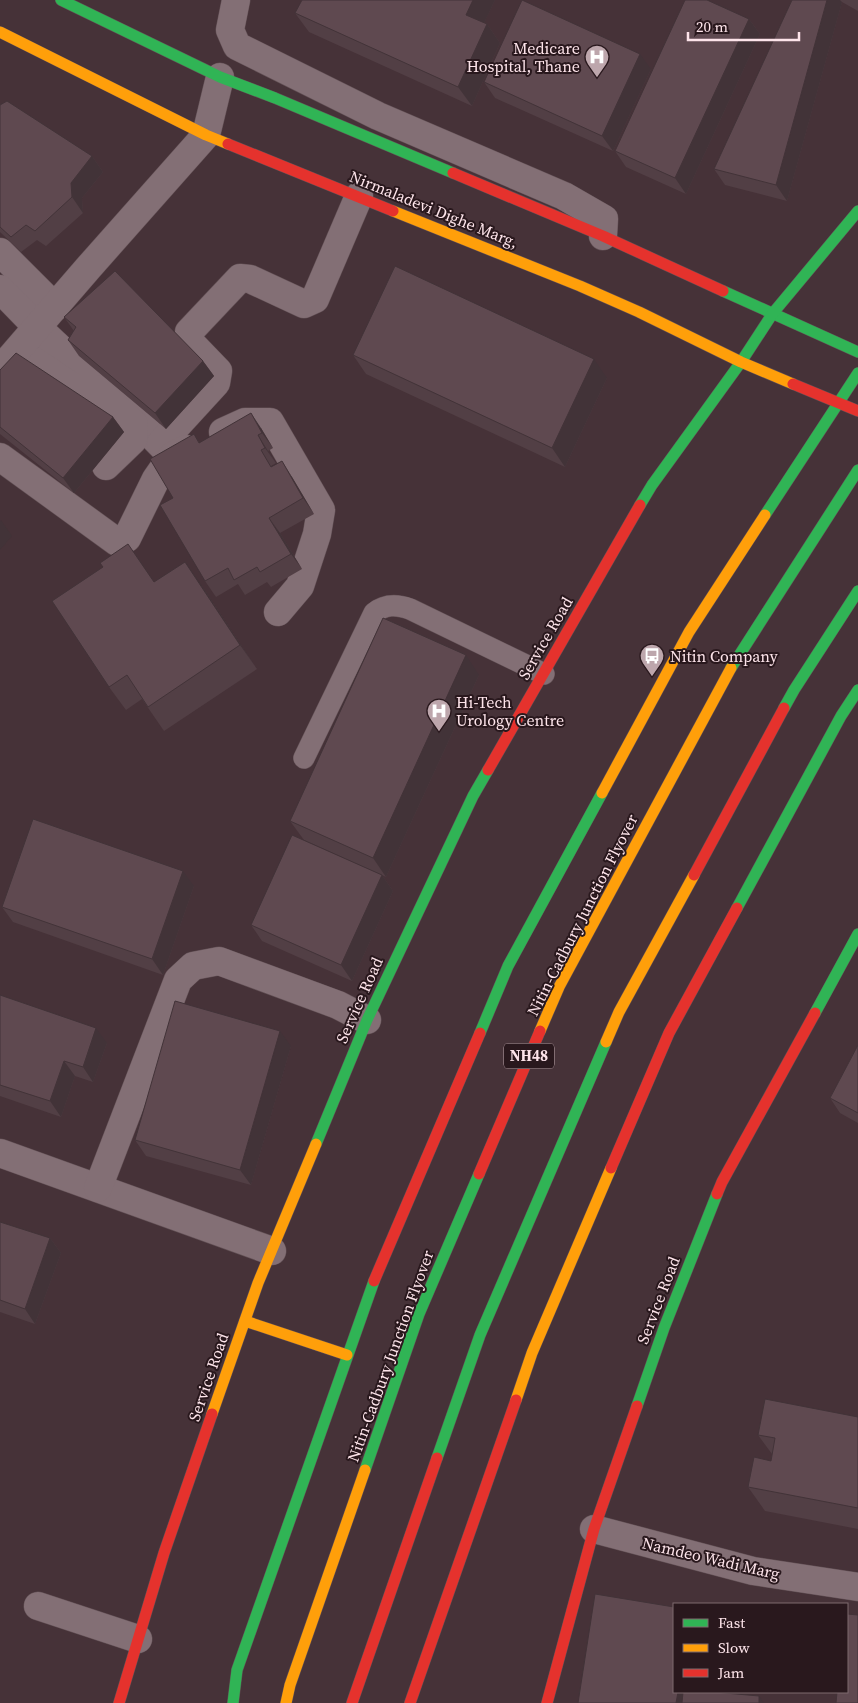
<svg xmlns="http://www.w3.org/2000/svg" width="858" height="1703" font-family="'Source Serif 4',serif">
<rect width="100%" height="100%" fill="#463238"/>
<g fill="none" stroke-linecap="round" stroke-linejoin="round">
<defs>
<path id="lane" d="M304,758L374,613C385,604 396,604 410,609L544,674"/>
<g id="street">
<path d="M236,0L230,30L237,46L378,116L564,196L604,219L603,236"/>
<path d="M0,252L55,307"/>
<path d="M0,289L37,327L82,369L107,390L172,456"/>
<path d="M18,350L76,389H96L134,424L133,440L106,466"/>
<path d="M0,370L89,267L206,135L220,77"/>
<path d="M223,432L245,422H270L321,510L317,534L300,586L278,612"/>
<path d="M161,443L216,383L218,371L189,341V332L240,278L250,279L304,304L315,299L359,196"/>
<path d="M0,457L117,542L127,538L156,479L172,456L186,449"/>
<path d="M0,1153L272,1251"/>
<path d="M98,1188L178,980L193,966L219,961L338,1005L367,1020"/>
<path d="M594,1529L753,1571L858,1587"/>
<path d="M38,1606L138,1639"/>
</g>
<g id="fast">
<path d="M61,0L220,77L275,98L453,173"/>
<path d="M723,291L858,352"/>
<path d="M640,505L652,485L741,362L773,313L858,211"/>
<path d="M765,515L858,373"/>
<path d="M731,668L858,470"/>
<path d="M784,708L794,690L858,591"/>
<path d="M737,908L841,716L858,690"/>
<path d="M815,1013L858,934"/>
<path d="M480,1033L508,966L602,793"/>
<path d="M316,1144L367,1020L473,796L488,770"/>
<path d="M637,1406L664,1328L717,1194"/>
<path d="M437,1458L480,1335L606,1042"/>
<path d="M365,1470L419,1314L479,1174"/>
<path d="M233,1703L237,1670L374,1281"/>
</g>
<g id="slow">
<path d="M0,32L206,135L228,144"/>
<path d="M393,211L580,286L639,312L741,362L793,384"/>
<path d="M602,793L689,632L765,515"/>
<path d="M540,1031L559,987L731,668"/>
<path d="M606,1042L619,1012L694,875"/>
<path d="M245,1321L347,1355"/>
<path d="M516,1400L532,1353L611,1168"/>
<path d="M212,1414L258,1283L316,1144"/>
<path d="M286,1703L290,1685L365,1470"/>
</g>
<g id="jam">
<path d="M228,144L393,211"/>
<path d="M453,173L603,236L723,291"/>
<path d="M793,384L858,411"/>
<path d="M488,770L640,505"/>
<path d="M694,875L784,708"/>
<path d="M611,1168L669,1033L737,908"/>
<path d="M479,1174L540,1031"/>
<path d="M717,1194L722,1182L815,1013"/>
<path d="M374,1281L480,1033"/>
<path d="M119,1703L164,1553L212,1414"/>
<path d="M352,1703L437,1458"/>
<path d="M410,1703L516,1400"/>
<path d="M547,1703L594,1529L637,1406"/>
</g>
</defs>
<!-- lane casing -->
<use href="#lane" stroke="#625055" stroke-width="22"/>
<!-- street casing -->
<use href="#street" stroke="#625055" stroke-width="29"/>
<!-- fast casing -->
<use href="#fast" stroke="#625055" stroke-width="12"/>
<!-- slow casing -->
<use href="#slow" stroke="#625055" stroke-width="12"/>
<!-- jam casing -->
<use href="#jam" stroke="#625055" stroke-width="12"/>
<!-- lane -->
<use href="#lane" stroke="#836f75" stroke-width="21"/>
<!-- street -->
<use href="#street" stroke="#836f75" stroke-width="28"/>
<!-- fast -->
<use href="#fast" stroke="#30b455" stroke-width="11"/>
<!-- slow -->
<use href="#slow" stroke="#ff9f0a" stroke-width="11"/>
<!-- jam -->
<use href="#jam" stroke="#e5322d" stroke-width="11"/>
</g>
<!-- wall -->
<g fill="#523f45">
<path d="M302,0H495L484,23L487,24L500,43L472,106L309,32L295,13Z"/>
<path d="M792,0H858V11L842,2L787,201L725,185L714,169Z"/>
<path d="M749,19L760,34L686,194L626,167L615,151Z"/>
<path d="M651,69L613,151L495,98L484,82Z"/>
<path d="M0,105L92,156L103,172L82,198L83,213L46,246L37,240L21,252L0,232Z"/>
<path d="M64,317L203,361L214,376L166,429L79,356L68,340L74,331Z"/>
<path d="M353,355L607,378L565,467L366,374Z"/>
<path d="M0,370L113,417L124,432L74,493L0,434Z"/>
<path d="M261,428L273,448L268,451L276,463L271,466L272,467L292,477L314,514L280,533L302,569L271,587L267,582L245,595L238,584L216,597L205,581L173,498L200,442Z"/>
<path d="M154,582L202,586L257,669L164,731L142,699L126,710L109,687Z"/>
<path d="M479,675L386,877L304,840L290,821Z"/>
<path d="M382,875L393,891L352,981L262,941L251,925Z"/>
<path d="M194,886L163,975L13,922L2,907Z"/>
<path d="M0,995L107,1043L93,1082L75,1076L61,1117L0,1096Z"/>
<path d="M858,1045V1123L840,1113L830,1098Z"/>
<path d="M291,1046L251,1185L146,1156L135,1140Z"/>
<path d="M0,1222L50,1238L61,1253L35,1324L0,1312Z"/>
<path d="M858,1417V1529L765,1511L748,1487L771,1461L772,1454L758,1435Z"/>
</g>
<!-- shaded-wall -->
<g fill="#423338">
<path d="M473,0H495L479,34L466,15Z"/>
<path d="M827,0H840L842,2L787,201L776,185Z"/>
<path d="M749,19L760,34L686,194L675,178Z"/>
<path d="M487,24L500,43L472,106L458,87Z"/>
<path d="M640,54L651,69L613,151L602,136Z"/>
<path d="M92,156L103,172L82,198L83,213L72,197L71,183Z"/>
<path d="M594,359L607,378L565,467L552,448Z"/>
<path d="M203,361L214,376L166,429L155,413Z"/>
<path d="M251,413L261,428L273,448L262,433Z"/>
<path d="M113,417L124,432L74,493L63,478Z"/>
<path d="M258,435L268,451L276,463L265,448Z"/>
<path d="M282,461L292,477L314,514L303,498Z"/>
<path d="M269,518L280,533L302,569L291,554Z"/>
<path d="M1,520L12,536L0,550V522Z"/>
<path d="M185,562L202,586L257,669L240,645Z"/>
<path d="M466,655L479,675L386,877L373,858Z"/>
<path d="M183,871L194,886L163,975L152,959Z"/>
<path d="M382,875L393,891L352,981L341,965Z"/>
<path d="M96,1028L107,1043L93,1082L83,1067Z"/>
<path d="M280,1031L291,1046L251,1185L240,1170Z"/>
<path d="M64,1061L75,1076L61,1117L50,1101Z"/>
<path d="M50,1238L61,1253L35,1324L25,1309Z"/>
<path d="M678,1692H691L689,1703H676Z"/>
<path d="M759,1696L764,1703H759Z"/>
</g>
<!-- building -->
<g fill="#5f4950" stroke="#423338">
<path d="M302,0H473L466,15L487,24L458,87L295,13Z"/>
<path d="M522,0L640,54L602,136L484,82Z"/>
<path d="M685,0H707L749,19L675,178L615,151Z"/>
<path d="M792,0H827L776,185L714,169Z"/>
<path d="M7,101L92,156L71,183L72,197L35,231L26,225L11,237L0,227V105Z"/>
<path d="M395,266L594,359L552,448L353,355Z"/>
<path d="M115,271L203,361L155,413L68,340L76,327L64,317Z"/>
<path d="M16,353L113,417L63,478L0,427V370Z"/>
<path d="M251,413L262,433L258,435L265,448L261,450L271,467L282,461L303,498L269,518L291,554L260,572L257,567L234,580L228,568L205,581L160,505L173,498L150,459L194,434L199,443Z"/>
<path d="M128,544L154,582L185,562L240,645L148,707L127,675L109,687L52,601L103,567L100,563Z"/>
<path d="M383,618L466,655L373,858L290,821Z"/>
<path d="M33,819L183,871L152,959L2,907Z"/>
<path d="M292,835L382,875L341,965L251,925Z"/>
<path d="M0,995L96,1028L83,1067L64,1061L50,1101L0,1085Z"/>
<path d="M175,1001L280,1031L240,1170L135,1140Z"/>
<path d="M858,1045V1113L830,1098Z"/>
<path d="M0,1222L50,1238L25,1309L0,1300Z"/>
<path d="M765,1399L858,1417V1508L748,1487L754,1457L771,1461L775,1438L758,1435Z"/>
<path d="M595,1594L674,1607V1692H678L676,1703H578Z"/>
<path d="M847,1614L858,1615V1703H836L837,1692H847Z"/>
<path d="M683,1692H714L759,1696V1703H682Z"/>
</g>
<!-- icons -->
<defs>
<symbol id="hospital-pin" viewBox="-11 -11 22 30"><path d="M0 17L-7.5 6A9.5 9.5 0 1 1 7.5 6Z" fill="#bda6ac" stroke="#29181d"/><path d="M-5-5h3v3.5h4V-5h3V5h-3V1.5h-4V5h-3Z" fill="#fff"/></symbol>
<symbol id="bus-pin" viewBox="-11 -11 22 30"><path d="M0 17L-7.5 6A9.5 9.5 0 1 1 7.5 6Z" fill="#bda6ac" stroke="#29181d"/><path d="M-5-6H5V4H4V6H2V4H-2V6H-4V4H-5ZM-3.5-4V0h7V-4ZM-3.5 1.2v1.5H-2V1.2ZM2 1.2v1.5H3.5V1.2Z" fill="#fff"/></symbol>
</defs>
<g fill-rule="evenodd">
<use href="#hospital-pin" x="583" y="43" width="28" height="38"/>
<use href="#bus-pin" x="638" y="642" width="28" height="38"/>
<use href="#hospital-pin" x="425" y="697" width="28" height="38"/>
</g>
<g text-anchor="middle" stroke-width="4" stroke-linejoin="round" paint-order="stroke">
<!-- shield labels -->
<rect fill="#29181d" stroke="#bda7ac" stroke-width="1" x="504" y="1043.5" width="50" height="25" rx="4"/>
<g font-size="15" font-weight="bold" fill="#fde4ea">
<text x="529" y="1061">NH48</text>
</g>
<!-- poi labels -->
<g font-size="16" fill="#fde4ea" stroke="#29181d" text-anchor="start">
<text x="580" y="54" text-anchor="end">Medicare<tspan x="580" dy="18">Hospital, Thane</tspan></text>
<text x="670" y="662">Nitin Company</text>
<text x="456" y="708">Hi-Tech<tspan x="456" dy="18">Urology Centre</tspan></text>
</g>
<!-- street labels -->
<g font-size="16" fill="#fde4ea" stroke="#29181d">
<text transform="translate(434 209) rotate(22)" y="6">Nirmaladevi Dighe Marg,</text>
<text transform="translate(545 638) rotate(-60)" y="6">Service Road</text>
<text transform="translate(582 915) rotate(-63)" y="6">Nitin-Cadbury Junction Flyover</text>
<text transform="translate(359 1000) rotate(-66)" y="6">Service Road</text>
<text transform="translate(658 1300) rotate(-69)" y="6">Service Road</text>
<text transform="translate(390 1356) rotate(-70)" y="6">Nitin-Cadbury Junction Flyover</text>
<text transform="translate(208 1377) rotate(-71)" y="6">Service Road</text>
<text transform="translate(711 1558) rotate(13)" y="6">Namdeo Wadi Marg</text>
</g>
</g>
<!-- legend -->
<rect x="673" y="1603" width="175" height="90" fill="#29181d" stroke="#7e6a6f"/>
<rect x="683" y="1619" width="25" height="8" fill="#30b455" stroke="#7e6a6f"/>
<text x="718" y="1628" font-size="15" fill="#fde4ea">Fast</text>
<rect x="683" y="1644" width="25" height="8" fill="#ff9f0a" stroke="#7e6a6f"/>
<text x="718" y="1653" font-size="15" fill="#fde4ea">Slow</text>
<rect x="683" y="1669" width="25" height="8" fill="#e5322d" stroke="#7e6a6f"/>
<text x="718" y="1678" font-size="15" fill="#fde4ea">Jam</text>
<!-- scale -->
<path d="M688 32v8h111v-8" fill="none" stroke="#fde4ea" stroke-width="2.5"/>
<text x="696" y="32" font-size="15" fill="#fde4ea" stroke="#29181d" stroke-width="4" paint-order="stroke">20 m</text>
</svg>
